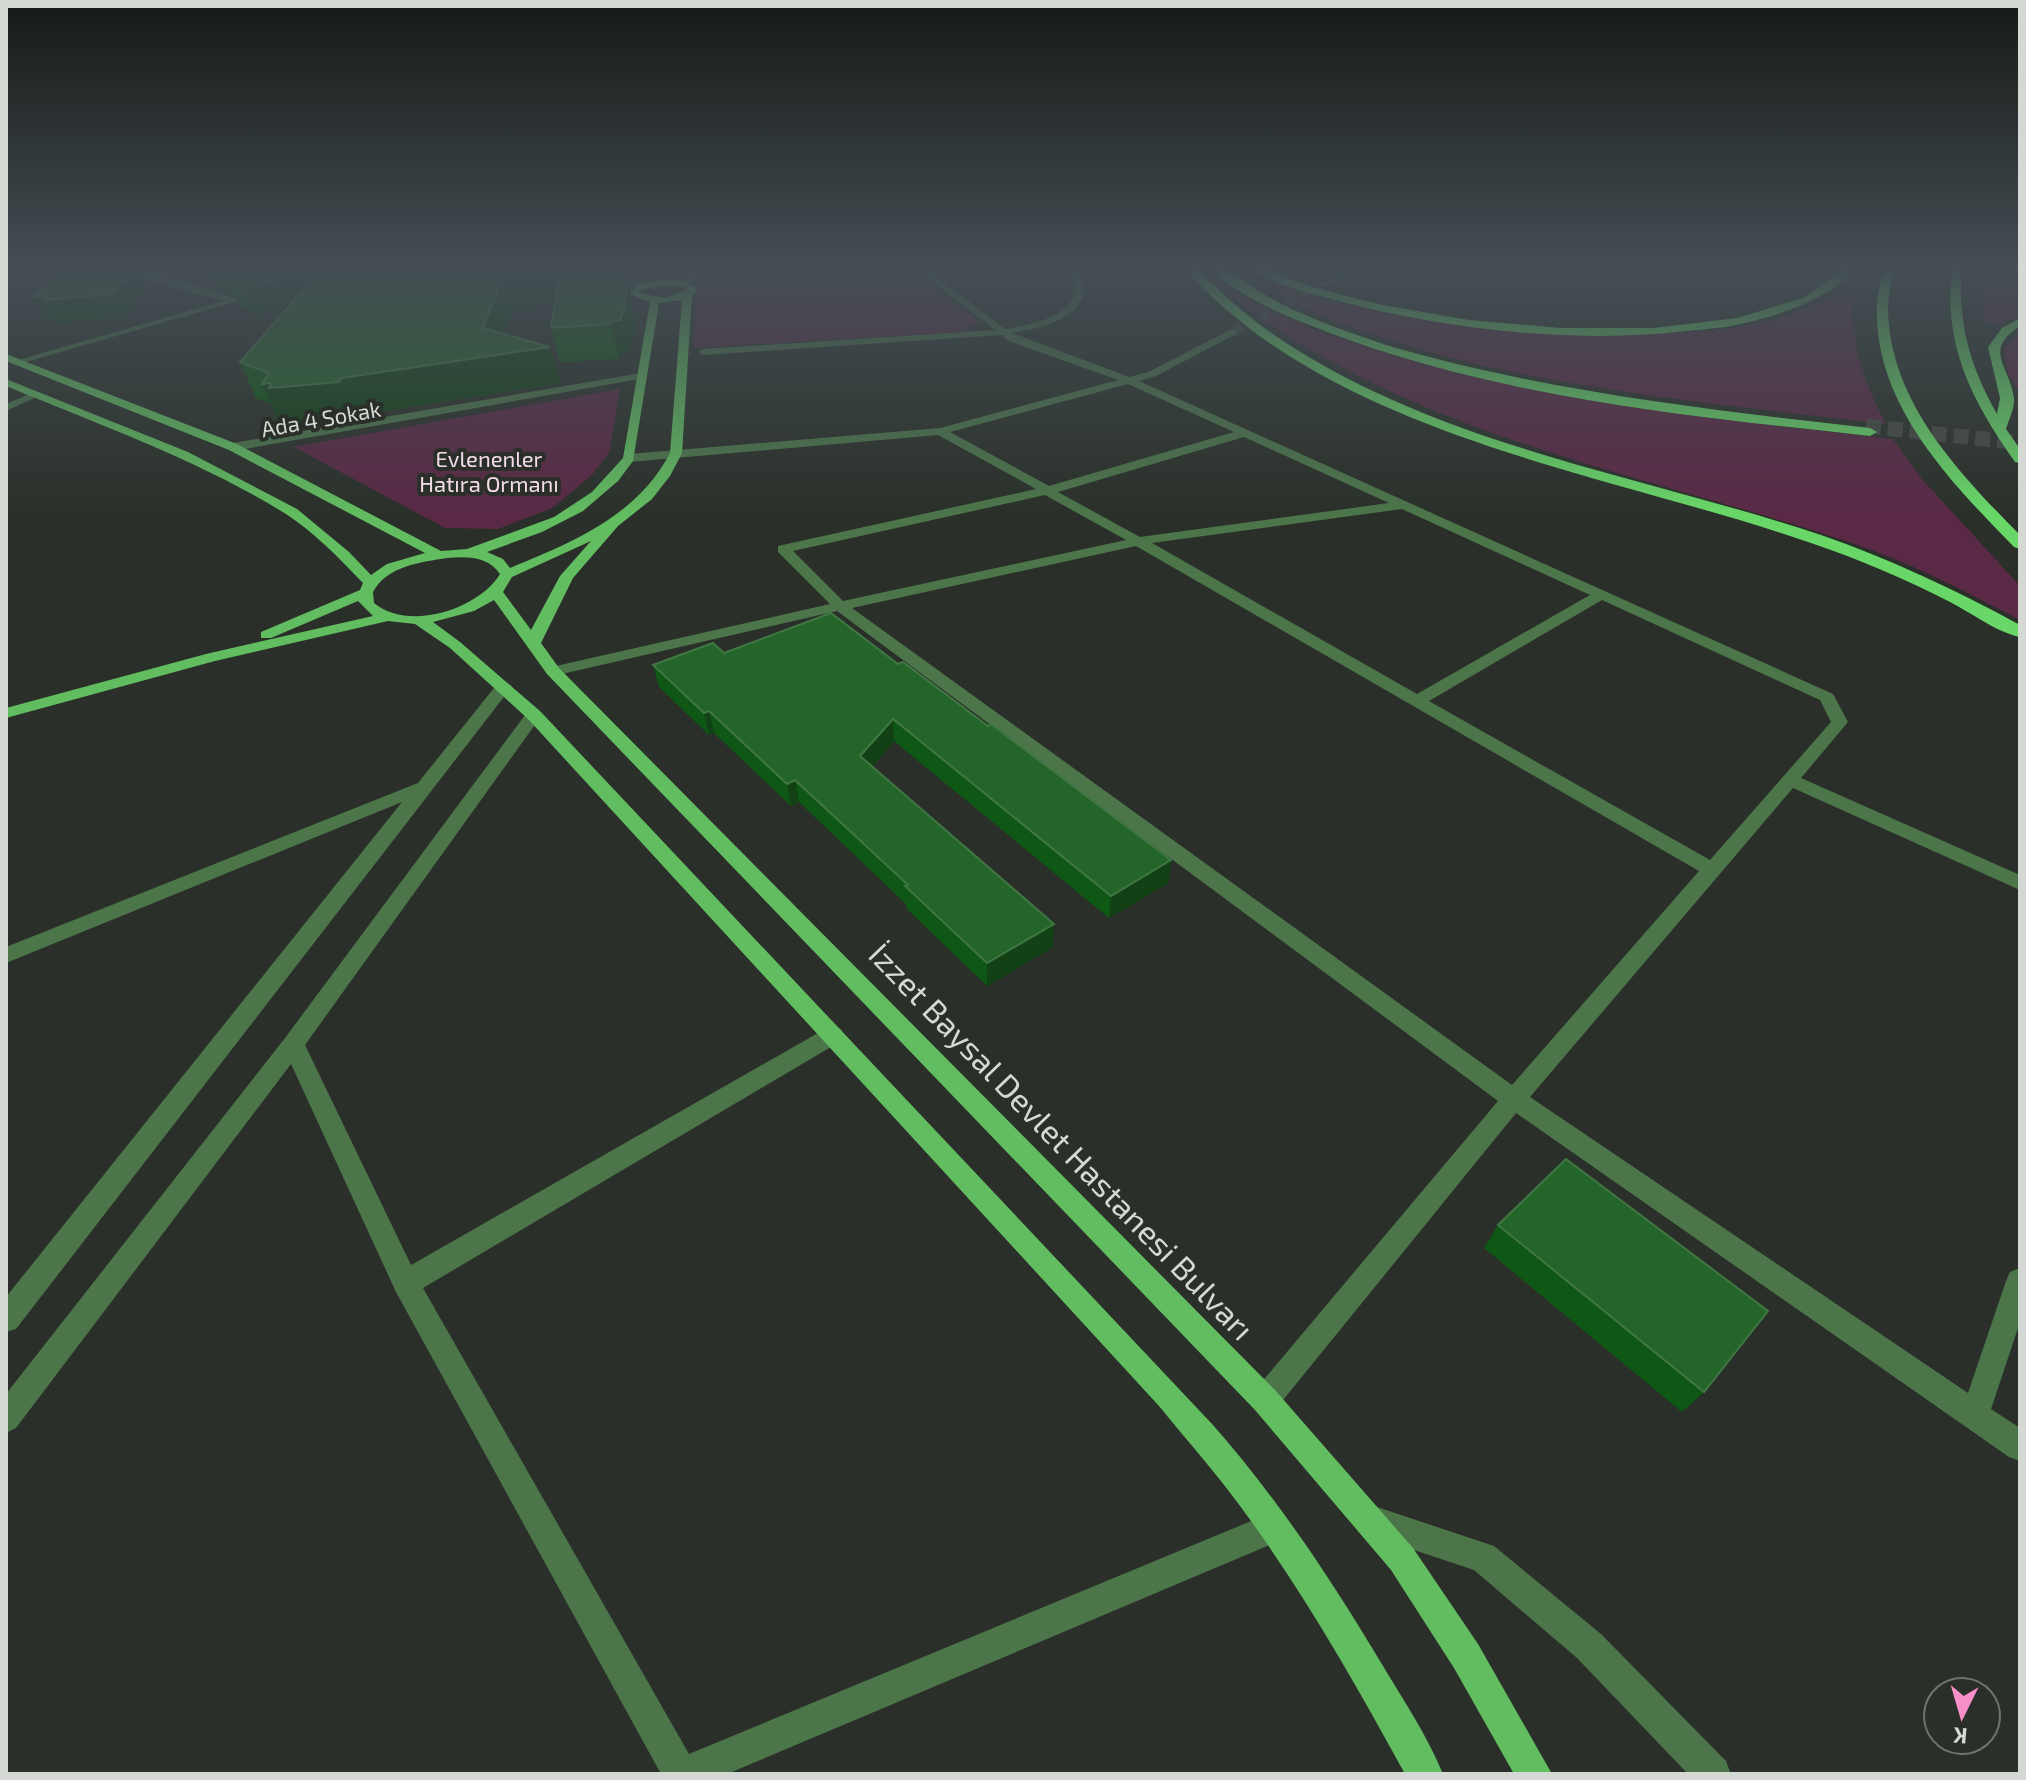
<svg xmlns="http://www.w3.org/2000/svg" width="2026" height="1780" font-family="'Exo 2',sans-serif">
<rect width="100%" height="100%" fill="#2a3029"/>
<!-- green -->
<g fill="#5a2945">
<path d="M6,267H32L78,274L6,294Z"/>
<path d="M758,267H899L980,321L961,332L694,348L697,279Z"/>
<path d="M1198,267H1203C1257,313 1329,336 1395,356C1558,403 1725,420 1893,439L1921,478L2020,586V620C1965,591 1909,562 1849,542C1625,467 1380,432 1198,267Z"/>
<path d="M1233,267L1324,299L1408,317L1501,330L1595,336L1716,331L1778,319L1842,294L1854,296C1851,345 1863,380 1886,424C1729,405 1569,392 1416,348C1353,330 1287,307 1233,267Z"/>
<path d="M1985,267H2020V316L1998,324L1984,321L1981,293Z"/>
<path d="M2020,333V394L2008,373L2004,348Z"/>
<path d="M620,389L609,453L591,476L552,508L498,529L445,528L294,447Z"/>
</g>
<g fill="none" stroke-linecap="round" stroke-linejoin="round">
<!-- minor-tunnel -->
<path stroke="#444943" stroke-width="10" stroke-dasharray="10 5" stroke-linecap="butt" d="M1233,332L1323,284"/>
<!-- highway-tunnel -->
<path stroke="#444943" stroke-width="15" stroke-dasharray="15 7" stroke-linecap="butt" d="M1866,426L2020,443"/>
<!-- minor -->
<g fill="#4c754a" fill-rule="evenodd">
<path d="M101,267C134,267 210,284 238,301L15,365V361L223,301Z"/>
<path d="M730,267H749L702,277L682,286L678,283L697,273Z"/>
<path d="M914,267H923L1005,329C1031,324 1069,319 1076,289L1070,267H1078L1085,289C1078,322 1039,328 1012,333L1129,377L1148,372L1230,330H1236V334L1156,376L1139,381L1833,694L1848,722L1801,778L2020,875V890L1793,788L1530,1097L1968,1393L2006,1281L2010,1272L2020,1268V1322L1991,1409L2020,1428V1461L2009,1457L1516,1113L1275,1410L1265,1415L1255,1410L1250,1400L1255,1390L1498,1101L837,611L553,676L547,674V668L830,604L778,552V546L1036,489L938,435L629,462L623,458L629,454L940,428L1118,380L1009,341L1002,335L703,355L698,352L703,349L995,330ZM1128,384L1234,432L1049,486L950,432ZM1244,437L1389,503L1140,537L1058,492ZM1045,495L1126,540L843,601L793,551ZM1402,509L1590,595L1417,694L1152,543ZM1136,546L1699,871L1512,1085L852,608ZM1602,600L1820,700L1831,722L1710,860L1429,701Z"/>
<path d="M1353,267H1364L1326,286L1319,284Z"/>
<path d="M654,281L657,286L602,288L598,285Z"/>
<path d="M641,373L646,376L645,378L233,451L227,447L233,443Z"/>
<path d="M34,392L43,394L6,411V404Z"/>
<path d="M504,681L512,686L510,689L16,1329L6,1332V1297L402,802L6,963V947L418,783L498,683Z"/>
<path d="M534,710L542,715L305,1045L411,1265L825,1029L833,1026L841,1029L844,1035L841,1041L423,1288L689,1754L1273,1512L1284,1517L1289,1528L1284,1539L727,1774H661L396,1292L291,1064L16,1428L6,1433V1394L285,1038L528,711Z"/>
<path d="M1371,1505L1494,1546L1601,1634L1726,1761L1731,1774H1688L1577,1658L1474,1570L1360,1532L1355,1521L1360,1510Z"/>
</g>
<!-- major -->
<path fill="#62bc60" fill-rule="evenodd" d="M660,280L685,281L698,290L692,296L682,453L670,476L652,499L618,526L573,578L541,643L559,668L1275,1390L1413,1548L1478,1644L1552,1774H1514L1454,1668L1391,1570L1255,1410L547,674L494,600L474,611L433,622L460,642L540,711L1213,1425C1278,1499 1333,1582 1383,1666C1404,1701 1428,1737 1443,1774H1405C1358,1688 1309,1602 1251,1521C1223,1481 1190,1444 1159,1406L528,719L450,648L415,624L388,621L215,661L6,718V708L206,654L373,616L358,601L271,638H261V632L360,590L363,583C340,559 314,532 286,514C199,460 100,425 6,386V379L188,452L297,509L349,552L371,575L387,564L425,553L229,450L6,361V354L237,444L441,551L467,549L554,517L592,492L623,458L650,302L629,294L638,285ZM660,286H680L687,290L665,298L640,293L644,289ZM682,300L670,453C637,516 573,542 510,568L503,559L487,552L542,532L583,511L618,481L633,461L659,303ZM591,541L560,576L531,630L503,592L512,577ZM447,558C467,556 488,556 500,574C479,609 409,632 374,603L373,592C387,566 421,562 447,558Z"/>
<!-- highway -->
<g fill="#69d768" fill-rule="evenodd">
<path d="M1183,267H1194C1216,287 1238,309 1263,327C1426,444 1635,473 1821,535C1890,559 1956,590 2020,625V637C1996,632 1972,613 1950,602C1905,579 1859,559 1811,543C1607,472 1333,437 1183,267Z"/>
<path d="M1208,267C1229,267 1261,294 1283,305C1319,322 1358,336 1396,348C1551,392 1710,410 1870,428L1877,432L1870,436C1688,416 1502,398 1330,333C1288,317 1240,298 1208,267Z"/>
<path d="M1249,267H1263L1312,287L1382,305L1469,320L1562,328H1654L1737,318L1803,298L1847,267H1859C1827,299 1785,314 1741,324C1724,328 1705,329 1687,331C1572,344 1450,330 1339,301C1310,293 1273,285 1249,267Z"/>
<path d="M1884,267H1894C1892,281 1888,296 1888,310C1890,402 1959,473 2020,535V549L2014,547C1952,483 1875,406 1877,309C1877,295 1881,281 1884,267Z"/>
<path d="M1952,267H1962C1957,322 1970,366 1997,414L2000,398L1988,347L2002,328L2020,318V326C1982,351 2010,365 2014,398C2015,408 2009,419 2006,429L2020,449V463L2015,462C1971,399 1943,346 1952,267Z"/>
</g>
</g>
<!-- wall -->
<g fill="#0f5714">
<path d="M202,267H311L316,275L341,272L345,267H552L557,286L633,307L634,332L629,353L620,355L619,359L560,362L551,328L556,299L512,313L504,334L550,347L560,383L357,415L354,419L286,425L284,420H278L271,404L256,398L240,362L291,304L255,315L239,303L236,297L207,279Z"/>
<path d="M724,653L898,664L1171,860L1168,883L1109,918L894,741L872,767L1053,947L987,986L907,909L906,904L799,802L791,806L714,733L709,735L659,687L653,665Z"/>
<path d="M1498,1225L1704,1392L1682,1412L1484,1248Z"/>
</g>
<!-- shaded-wall -->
<g fill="#114114">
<path d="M134,267L145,289L124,317L56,323L54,319H47L34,297L48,295Z"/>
<path d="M547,267H552L560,297L512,313L496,355L550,347L560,383L357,415L354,419L286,425L284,420H278L262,384L342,378L502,280Z"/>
<path d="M313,269L323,294L255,315L244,289Z"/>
<path d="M626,275L633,307L634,332L629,353L620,355L619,359L611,324Z"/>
<path d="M709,711L714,733L709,735L704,713Z"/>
<path d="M893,719L894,741L863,778L860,756Z"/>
<path d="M795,780L799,802L791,806L787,784Z"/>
<path d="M1171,860L1168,883L1109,918L1111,896Z"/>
<path d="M1054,924L1053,947L987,986V963Z"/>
</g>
<!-- building -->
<g fill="#246529" stroke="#407744" stroke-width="2">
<path d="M62,267H134L113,294L44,300L48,295L34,297Z"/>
<path d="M218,267H311L313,269L244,289L228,278V273Z"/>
<path d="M323,267H333L341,272L345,267H547L502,280L483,328L550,347L342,378L339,382L269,388L272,383L262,384L269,373L240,362Z"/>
<path d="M560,267H571L626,275V299L621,320L612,321L611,324L551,328Z"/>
<path d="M831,613L898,664L903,662L988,726L991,724L1171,860L1111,896L893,719L860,756L1054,924L987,963L905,886L908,885L795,780L787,784L709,711L704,713L653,665L713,643L724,653Z"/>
<path d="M1566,1159L1768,1311L1704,1392L1498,1225Z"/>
</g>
<!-- sky -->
<linearGradient id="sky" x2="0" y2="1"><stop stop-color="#171a17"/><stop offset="0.52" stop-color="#444e54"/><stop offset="1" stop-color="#444e54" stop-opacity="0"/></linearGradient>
<rect width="2026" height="516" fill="url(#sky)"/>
<g text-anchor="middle" stroke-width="8" stroke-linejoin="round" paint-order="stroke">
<!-- far-street labels -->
<g font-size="22" fill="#d5d9d4" stroke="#2a3029">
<text transform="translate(321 419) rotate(-10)" y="8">Ada 4 Sokak</text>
</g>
<!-- far-park labels -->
<g font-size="22" fill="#f4dce8" stroke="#2a3029">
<text x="489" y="467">Evlenenler<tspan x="489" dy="25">Hatıra Ormanı</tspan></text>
</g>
<!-- near-street labels -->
<g font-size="32" fill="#d5d9d4" stroke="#2a3029">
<text transform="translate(1061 1142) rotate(46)" y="11">İzzet Baysal Devlet Hastanesi Bulvarı</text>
</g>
</g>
<!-- border -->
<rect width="2026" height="1780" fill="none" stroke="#d5d9d4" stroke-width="16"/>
<!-- north arrow -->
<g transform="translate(1962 1716) rotate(185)"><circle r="38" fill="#2a3029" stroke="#6e746d" stroke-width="2"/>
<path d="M0-6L14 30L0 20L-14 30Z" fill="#f98fca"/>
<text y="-12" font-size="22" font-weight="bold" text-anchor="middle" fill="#d5d9d4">K</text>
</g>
</svg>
